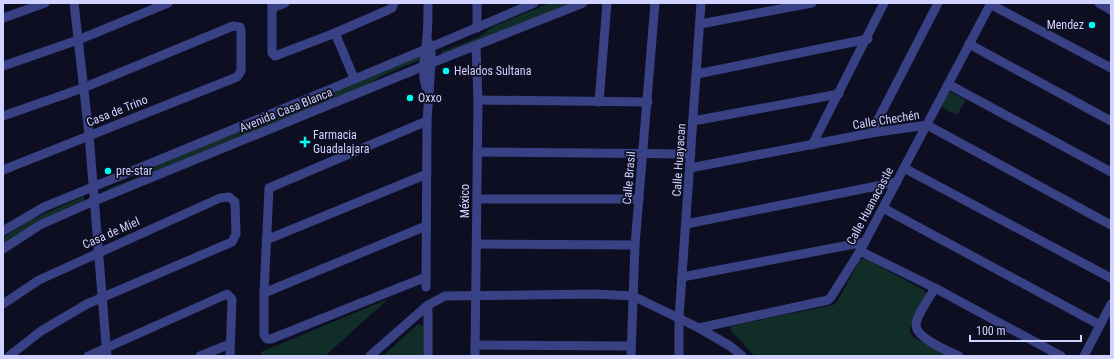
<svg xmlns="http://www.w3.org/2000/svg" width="1114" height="359" font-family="'Roboto Condensed',sans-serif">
<rect width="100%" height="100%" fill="#0e0e23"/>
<!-- green -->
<g fill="#112d28">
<path d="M550,3H574L445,57L441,52L477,38L494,26Z"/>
<path d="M420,55L422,59L381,76L368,85L108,192L107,189L141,176L160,164Z"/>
<path d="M949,91L966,100L957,115L941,107Z"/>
<path d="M84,196V203L3,246V238L29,221Z"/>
<path d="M865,258L925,291L926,295L910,327V332L913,337L949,356H755L730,330L731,326L833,305L837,302L860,260Z"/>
<path d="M388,299L325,356H261V352Z"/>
<path d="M418,324L424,327L423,356H383Z"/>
</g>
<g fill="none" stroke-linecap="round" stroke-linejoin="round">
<!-- minor -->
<g stroke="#384183" stroke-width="9">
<path d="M74,3L89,135L107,356"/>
<path d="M272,3V53L275,56L335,33L388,10L392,8L394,3"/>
<path d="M1099,3L1111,10"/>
<path d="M990,4L1111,68"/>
<path d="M272,8L285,3"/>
<path d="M3,18L45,3"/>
<path d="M700,24L812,3"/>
<path d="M477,28V3"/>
<path d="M335,33L354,78"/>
<path d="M969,44L1111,121"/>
<path d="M3,66L78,40L168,3"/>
<path d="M697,74L868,39"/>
<path d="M948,84L1111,172"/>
<path d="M426,87C420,70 426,54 427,37C428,26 428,14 428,3"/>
<path d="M478,100L648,102"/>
<path d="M599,102L607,3"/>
<path d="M3,116L83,88L233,26L240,27L241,31V71L237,77L3,170"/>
<path d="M693,121L839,94"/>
<path d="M871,133L938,3"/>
<path d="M812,145L884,3"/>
<path d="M477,152L691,154"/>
<path d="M690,168L871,133L927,125L1111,225"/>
<path d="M904,168L1111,278"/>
<path d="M477,199H639"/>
<path d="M883,208L1100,325"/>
<path d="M686,224L897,182"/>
<path d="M3,231L44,207C208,140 372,73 534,3"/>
<path d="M266,240L427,174"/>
<path d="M477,244L635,245"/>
<path d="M3,249L40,225L94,201L424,66L583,3"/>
<path d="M860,251L935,288L1061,356"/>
<path d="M426,277L271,339H267L264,335V293L269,188L427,121"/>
<path d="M682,277L865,242"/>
<path d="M426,287L427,121L431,64V48L427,39"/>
<path d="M935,288C930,297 916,316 916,325C916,338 948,351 959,356"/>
<path d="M264,293L426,226"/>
<path d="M3,304L39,280L220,198L229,197L235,202L236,234L232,242L87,304L41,331L9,356"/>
<path d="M428,305V356"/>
<path d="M699,328L828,300L831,297L860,251L991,3"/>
<path d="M475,345L631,346"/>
<path d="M88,356L227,294L232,299L230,356"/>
<path d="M200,356L230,344"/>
<path d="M370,356L428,305L445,296L595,294L633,296L699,328L730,346L742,356"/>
<path d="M475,356L478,100L476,47"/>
<path d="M631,356L635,245L655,3"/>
<path d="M679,356V318L701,3"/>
<path d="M1084,356L1111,304"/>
</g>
</g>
<!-- markers -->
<g fill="#00fbef" stroke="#0e0e23" stroke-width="1.5">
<circle cx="1092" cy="25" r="4"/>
<circle cx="446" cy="71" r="4"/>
<circle cx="410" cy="98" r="4"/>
<path d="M303 136h4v4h4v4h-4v4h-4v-4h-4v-4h4z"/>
<circle cx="108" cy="171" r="4"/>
</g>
<g text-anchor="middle" stroke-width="3.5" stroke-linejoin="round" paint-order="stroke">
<!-- poi labels -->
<g font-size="12" fill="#d0d2ff" stroke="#0e0e23" text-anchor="start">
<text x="1084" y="29" text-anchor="end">Mendez</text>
<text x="454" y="75">Helados Sultana</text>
<text x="418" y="102">Oxxo</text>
<text x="313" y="139">Farmacia<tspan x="313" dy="14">Guadalajara</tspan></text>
<text x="116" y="175">pre-star</text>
</g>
<!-- street labels -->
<g font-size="12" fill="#d0d2ff" stroke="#0e0e23">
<text transform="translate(286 110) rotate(-22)" y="4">Avenida Casa Blanca</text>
<text transform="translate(117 111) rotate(-22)" y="4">Casa de Trino</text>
<text transform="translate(886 120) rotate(-9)" y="4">Calle Chechén</text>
<text transform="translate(679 160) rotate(-86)" y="4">Calle Huayacan</text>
<text transform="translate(629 178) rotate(-85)" y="4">Calle Brasil</text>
<text transform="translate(465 201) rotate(-90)" y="4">México</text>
<text transform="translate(870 206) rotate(-62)" y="4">Calle Huanacastle</text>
<text transform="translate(111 233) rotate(-24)" y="4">Casa de Miel</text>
</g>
</g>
<!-- border -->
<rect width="1114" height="359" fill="none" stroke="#d0d2ff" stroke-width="8"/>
<!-- scale -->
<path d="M970 335v6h111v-6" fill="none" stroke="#d0d2ff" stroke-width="2"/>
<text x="976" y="335" font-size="12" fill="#d0d2ff" stroke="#0e0e23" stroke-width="3" paint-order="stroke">100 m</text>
</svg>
